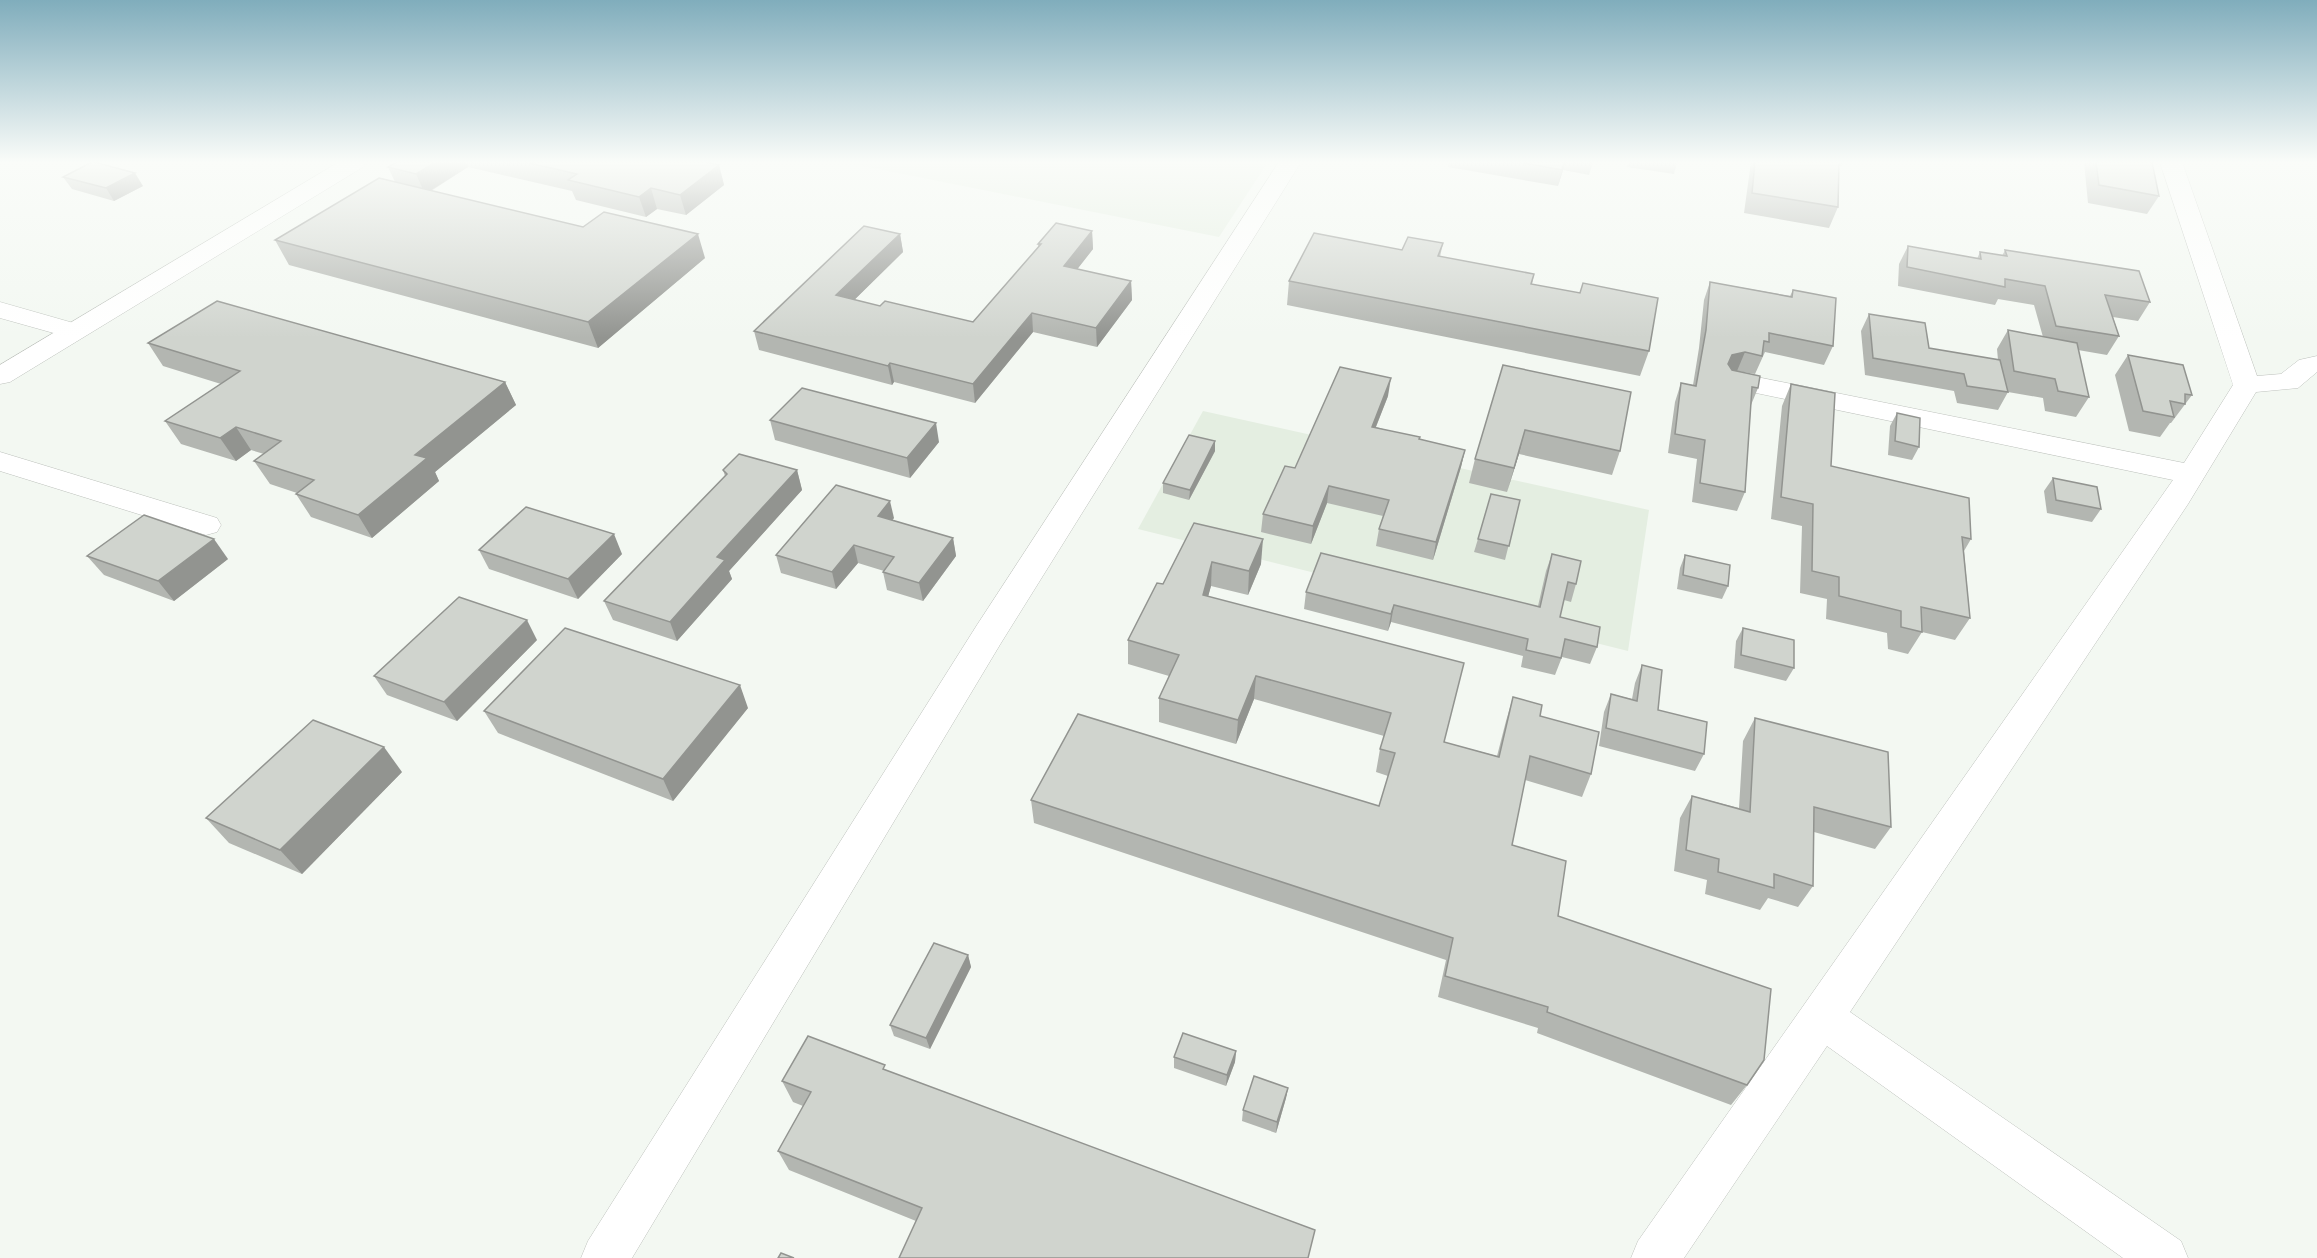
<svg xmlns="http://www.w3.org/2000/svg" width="2317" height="1258" font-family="Bitter,serif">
<rect width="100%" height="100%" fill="#f3f8f2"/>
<!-- built -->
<g fill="#e4eee1">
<path d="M843,162H1268L1219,237Z"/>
<path d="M1203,411L1649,510L1628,651L1138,529Z"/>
</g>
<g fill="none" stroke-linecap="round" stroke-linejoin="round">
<defs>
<g id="minor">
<path d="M1279,162H1301L1001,643L632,1258H581L588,1241L977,625Z"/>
<path d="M2160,162H2182L2257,376L2281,374L2299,360L2317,356V372L2298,388L2256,392L2188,504L1850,1012L2181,1241L2188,1258H2123L1827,1046L1684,1258H1631L1638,1241L2173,480L1737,389L1727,387L1723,381L1727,375L1737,373L2184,463L2233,385Z"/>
<path d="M0,302L84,326L88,331L84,336L75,339L0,318Z"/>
<path d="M0,452L217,518L221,525L217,532L206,535L0,471Z"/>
</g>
<path id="major" d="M339,162H366L363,167L10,382L0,384V365Z"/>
</defs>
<!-- minor casing -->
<use href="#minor" stroke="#bdc1bc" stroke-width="1"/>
<!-- major casing -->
<use href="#major" stroke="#bdc1bc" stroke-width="1"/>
<!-- minor -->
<use href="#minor" fill="#fff" fill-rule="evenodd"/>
<!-- major -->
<use href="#major" fill="#fff" fill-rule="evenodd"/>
</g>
<!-- wall -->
<g fill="#b3b6b1">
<path d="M397,162H705L719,165L724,185L686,215L657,209L646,217L576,200L572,191L468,167L431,191L705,258L598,348L289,265L275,240L395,182L388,167Z"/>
<path d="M1449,162H1593L1589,175L1563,170L1558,186L1448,167Z"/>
<path d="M1628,162H1677L1674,174L1627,167Z"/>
<path d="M1751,162H1843L1842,166H1839L1838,207L1829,228L1744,213Z"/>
<path d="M2084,162H2152L2159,196L2147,214L2088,203Z"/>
<path d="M63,177L143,186L114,201L72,189Z"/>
<path d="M1092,231L1093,249L1077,269L1131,281L1132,300L1097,347L1033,332L975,403L894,382L892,385L759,350L754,331L900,234L903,252L854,300L880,306L973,322L1038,248V244Z"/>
<path d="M1443,243L1440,257L1534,274L1532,284L1649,351L1640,376L1287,305L1289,281L1402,250Z"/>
<path d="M1908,246L1977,259L1980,252L2002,256L2005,250L2150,302L2138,321L2113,317L2119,336L2107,355L2078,350L2089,397L2076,417L2045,411L2043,398L2008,392L1998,410L1957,403L1954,391L1865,375L1861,331L1869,314L1929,348L1998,360L1997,349L2008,330L2043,337L2034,305L1998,299L1995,305L1898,286L1899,264Z"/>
<path d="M1710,282L1790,296L1793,290L1833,346L1824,365L1765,352L1755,374L1737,371L1758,388L1751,405L1745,492L1737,511L1692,502L1697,459L1668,453L1675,402L1681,383L1693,385L1699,348L1704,300Z"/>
<path d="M148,343L505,382L516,405L435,472L439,481L372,538L311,517L296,494L297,493L270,484L254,461L264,454L251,450L236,461L181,444L165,421L221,384L163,366Z"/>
<path d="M2128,355L2192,395L2171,423H2170L2160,437L2129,431L2115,375Z"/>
<path d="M1503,365L1620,451L1612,475L1519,454L1507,492L1469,483L1475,459Z"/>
<path d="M1791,384L1831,466L1971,539L1964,551L1970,618L1955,640L1922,632L1908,654L1888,649L1887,633L1826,619L1827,599L1800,593L1802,526L1771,519L1782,406Z"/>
<path d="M1388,396L1376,427L1419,439L1465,450L1461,467L1433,560L1376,546L1379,529L1383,516L1327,503L1311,544L1261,532L1263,514L1295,468Z"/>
<path d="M1897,413L1919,447L1912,460L1888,455L1890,426Z"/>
<path d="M770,420L939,442L910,478L775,440Z"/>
<path d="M1215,441V451L1189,500L1163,493V483Z"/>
<path d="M723,470H797L802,490L729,571L732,579L677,641L613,620L604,601L725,476Z"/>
<path d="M2053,478L2101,509L2092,522L2047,513L2044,491Z"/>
<path d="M1520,500L1505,560L1474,552L1478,539Z"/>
<path d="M894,518L892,520L953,538L956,556L923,601L887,590L883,572L884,571L858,563L836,589L781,573L776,555Z"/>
<path d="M1194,523L1261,564L1248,595L1211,586L1208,596L1444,742L1497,756L1506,721L1513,697L1540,716L1591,774L1582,797L1525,780L1512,845L1558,916L1747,1085L1731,1105L1537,1033L1538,1028L1438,997L1446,960L1034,823L1031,800L1379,806L1388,776L1376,772L1380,749L1384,736L1254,699L1236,744L1159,722V698L1169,676L1128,664V640L1163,584Z"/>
<path d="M479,550L622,554L578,599L489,569Z"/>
<path d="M1552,554L1576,584L1571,602L1564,600L1560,617L1597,647L1590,664L1562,657L1555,675L1521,667L1523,656L1391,622L1388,631L1304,609L1306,592L1538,606L1546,571Z"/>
<path d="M1685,555L1728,586L1722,599L1677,589L1680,568Z"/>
<path d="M87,556L228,559L174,601L104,575Z"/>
<path d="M1743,628L1794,668L1786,681L1734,668L1736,641Z"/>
<path d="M537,640L457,721L387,695L374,676Z"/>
<path d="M1642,665L1658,710L1704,754L1695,771L1599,746L1604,712L1611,694L1632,699L1635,683Z"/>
<path d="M748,708L673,801L498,733L484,711Z"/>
<path d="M1755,718L1891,827L1875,849L1814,832L1813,886L1798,907L1768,898L1760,910L1705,894L1707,880L1674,871L1680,818L1692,796L1739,808L1743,741Z"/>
<path d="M402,772L302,874L229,843L206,818Z"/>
<path d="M968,955L971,967L930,1049L894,1036L890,1025Z"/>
<path d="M1236,1051L1235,1062L1226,1086L1174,1068V1057Z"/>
<path d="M887,1071L1315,1230L916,1221L789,1170L778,1151L803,1106L793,1102L782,1081Z"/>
<path d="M1288,1088L1286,1098L1276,1133L1242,1121L1243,1110Z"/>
</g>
<!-- shaded-wall -->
<g fill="#929490">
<path d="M436,162H466L468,167L425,194L416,174Z"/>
<path d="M1564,162H1565L1563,170L1558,186Z"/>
<path d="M719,165L724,185L686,215L680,195Z"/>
<path d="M135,173L143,186L114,201L106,188Z"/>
<path d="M651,188L657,209L646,217L639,197Z"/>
<path d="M1092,231L1093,249L1065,285L1064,266Z"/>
<path d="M698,234L705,258L598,348L588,322Z"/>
<path d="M900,234L903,252L840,314L836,295Z"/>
<path d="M1131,281L1132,300L1097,347L1096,328Z"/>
<path d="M1032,313L1033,332L975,403L973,384Z"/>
<path d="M1745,352L1737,371L1721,382L1732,355Z"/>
<path d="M890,363L894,382L892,385L888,366Z"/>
<path d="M1391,378L1388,396L1369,444L1372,427Z"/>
<path d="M505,382L516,405L435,472L439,481L372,538L358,515L415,455Z"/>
<path d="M936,423L939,442L910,478L907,458Z"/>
<path d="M236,427L251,450L236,461L220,438Z"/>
<path d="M1525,430L1519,454L1507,492L1514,468Z"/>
<path d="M1215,441V451L1189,500L1190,490Z"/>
<path d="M1465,450L1461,467L1433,560L1436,542Z"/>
<path d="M797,470L802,490L729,571L732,579L677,641L670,622L717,557Z"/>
<path d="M1329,486L1327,503L1311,544L1313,526Z"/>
<path d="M890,501L894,518L881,534L878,516Z"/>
<path d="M614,534L622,554L578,599L568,579Z"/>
<path d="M953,538L956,556L923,601L919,583Z"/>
<path d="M214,539L228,559L174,601L158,581Z"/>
<path d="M1263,539L1261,564L1248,595L1249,571Z"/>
<path d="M854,545L858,563L836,589L832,572Z"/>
<path d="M1212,562L1211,586L1202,619L1203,595Z"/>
<path d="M1394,605L1391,622L1388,631L1391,614Z"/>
<path d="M527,620L537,640L457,721L444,702Z"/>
<path d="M1256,676L1254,699L1236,744L1238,720Z"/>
<path d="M740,685L748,708L673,801L663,779Z"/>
<path d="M384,747L402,772L302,874L280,850Z"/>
<path d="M968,955L971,967L930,1049L926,1038Z"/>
<path d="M1236,1051L1235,1062L1226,1086L1227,1075Z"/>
<path d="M1288,1088L1286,1098L1276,1133L1277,1122Z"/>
</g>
<!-- building -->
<g fill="#d0d4ce" stroke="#929490" stroke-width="1.5">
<path d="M92,162H94L135,173L106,188L63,177Z"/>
<path d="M397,162H436L416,174L388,167Z"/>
<path d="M525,162H705L719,165L680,195L651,188L639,197L568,180L577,174Z"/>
<path d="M1519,162H1564L1562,170Z"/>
<path d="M1755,162H1839L1838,207L1752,193Z"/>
<path d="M2096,162H2152L2159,196L2099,185Z"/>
<path d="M379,178L583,227L604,212L698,234L588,322L275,240Z"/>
<path d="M1056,223L1092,231L1064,266L1131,281L1096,328L1032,313L973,384L890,363L888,366L754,331L864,226L900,234L836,295L880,306L885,301L973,322L1041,244H1038Z"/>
<path d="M1314,233L1402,250L1408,237L1443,243L1438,256L1534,274L1531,284L1580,293L1583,283L1658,298L1649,351L1289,281Z"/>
<path d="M1908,246L1981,259L1980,252L2007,256L2005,250L2139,271L2150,302L2105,295L2119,336L2056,326L2045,286L2005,279V287L1907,267Z"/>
<path d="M1710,282L1792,297L1793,290L1836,298L1833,346L1769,333V342L1764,341L1762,356L1745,352L1732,355L1728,364L1732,370L1760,376L1758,388L1752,387L1745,492L1700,483L1705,440L1675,434L1681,383L1696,386L1706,330Z"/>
<path d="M217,301L505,382L415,455L427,458L358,515L296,494L314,480L254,461L281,441L236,427L220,438L165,421L240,371L148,343Z"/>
<path d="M1869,314L1925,323L1929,348L2000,360L2008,392L1967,386L1964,374L1873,358Z"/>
<path d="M2008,330L2077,343L2089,397L2058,391L2055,379L2014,371Z"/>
<path d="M2128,355L2183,365L2192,395L2185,394V404L2170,401L2174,417L2143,411Z"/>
<path d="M1503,365L1631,392L1620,451L1525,430L1514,468L1475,459Z"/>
<path d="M1340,367L1391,378L1372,427L1420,437L1419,439L1465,450L1436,542L1379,529L1389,500L1329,486L1313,526L1263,514L1285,466L1295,468Z"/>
<path d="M1791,384L1835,393L1831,466L1969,498L1971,539L1962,537L1970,618L1921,607L1922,632L1901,627V611L1839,596V577L1812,571L1813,504L1781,497Z"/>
<path d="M802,388L936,423L907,458L770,420Z"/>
<path d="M1897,413L1920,418L1919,447L1895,441Z"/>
<path d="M1189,435L1215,441L1190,490L1163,483Z"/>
<path d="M739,454L797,470L717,557L725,560L670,622L604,601L727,474L723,470Z"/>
<path d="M2053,478L2097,487L2101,509L2056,500Z"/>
<path d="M836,485L890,501L878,516L953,538L919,583L883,572L894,557L854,545L832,572L776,555Z"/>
<path d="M1491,494L1520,500L1509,546L1478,539Z"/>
<path d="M526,507L614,534L568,579L479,550Z"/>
<path d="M144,515L214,539L158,581L87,556Z"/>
<path d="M1194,523L1263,539L1249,571L1212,562L1203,595L1464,663L1444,742L1499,757L1513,697L1542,705L1540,716L1599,732L1591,774L1530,756L1512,845L1566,861L1558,916L1771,989L1764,1060L1747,1085L1547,1012L1548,1007L1445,976L1453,938L1031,800L1078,714L1379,806L1395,753L1380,749L1391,713L1256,676L1238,720L1159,698L1179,655L1128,640L1157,583L1163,584Z"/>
<path d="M1321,553L1540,607L1552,554L1581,561L1576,584L1568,582L1560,617L1600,627L1597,647L1565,639L1561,658L1526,650L1528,639L1394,605L1391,614L1306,592Z"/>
<path d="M1685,555L1730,565L1728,586L1683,575Z"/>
<path d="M459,597L527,620L444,702L374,676Z"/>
<path d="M565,628L740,685L663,779L484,711Z"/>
<path d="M1743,628L1794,640V668L1741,655Z"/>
<path d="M1642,665L1662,670L1658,710L1707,722L1704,754L1606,728L1611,694L1637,701Z"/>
<path d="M1755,718L1888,752L1891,827L1814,807L1813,886L1774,874V888L1718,872L1719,859L1686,850L1692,796L1750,812Z"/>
<path d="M313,720L384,747L280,850L206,818Z"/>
<path d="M934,943L968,955L926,1038L890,1025Z"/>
<path d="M1183,1033L1236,1051L1227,1075L1174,1057Z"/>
<path d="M808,1036L885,1065L883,1069L1315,1230L1308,1258H899L922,1208L778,1151L811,1092L782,1081Z"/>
<path d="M1254,1076L1288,1088L1277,1122L1243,1110Z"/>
<path d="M781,1253L794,1258H778Z"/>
</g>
<!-- sky -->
<linearGradient id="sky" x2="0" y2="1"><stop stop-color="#80adbc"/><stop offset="0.48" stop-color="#fafcf9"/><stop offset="1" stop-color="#fafcf9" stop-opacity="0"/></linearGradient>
<rect width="2317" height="338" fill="url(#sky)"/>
</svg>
